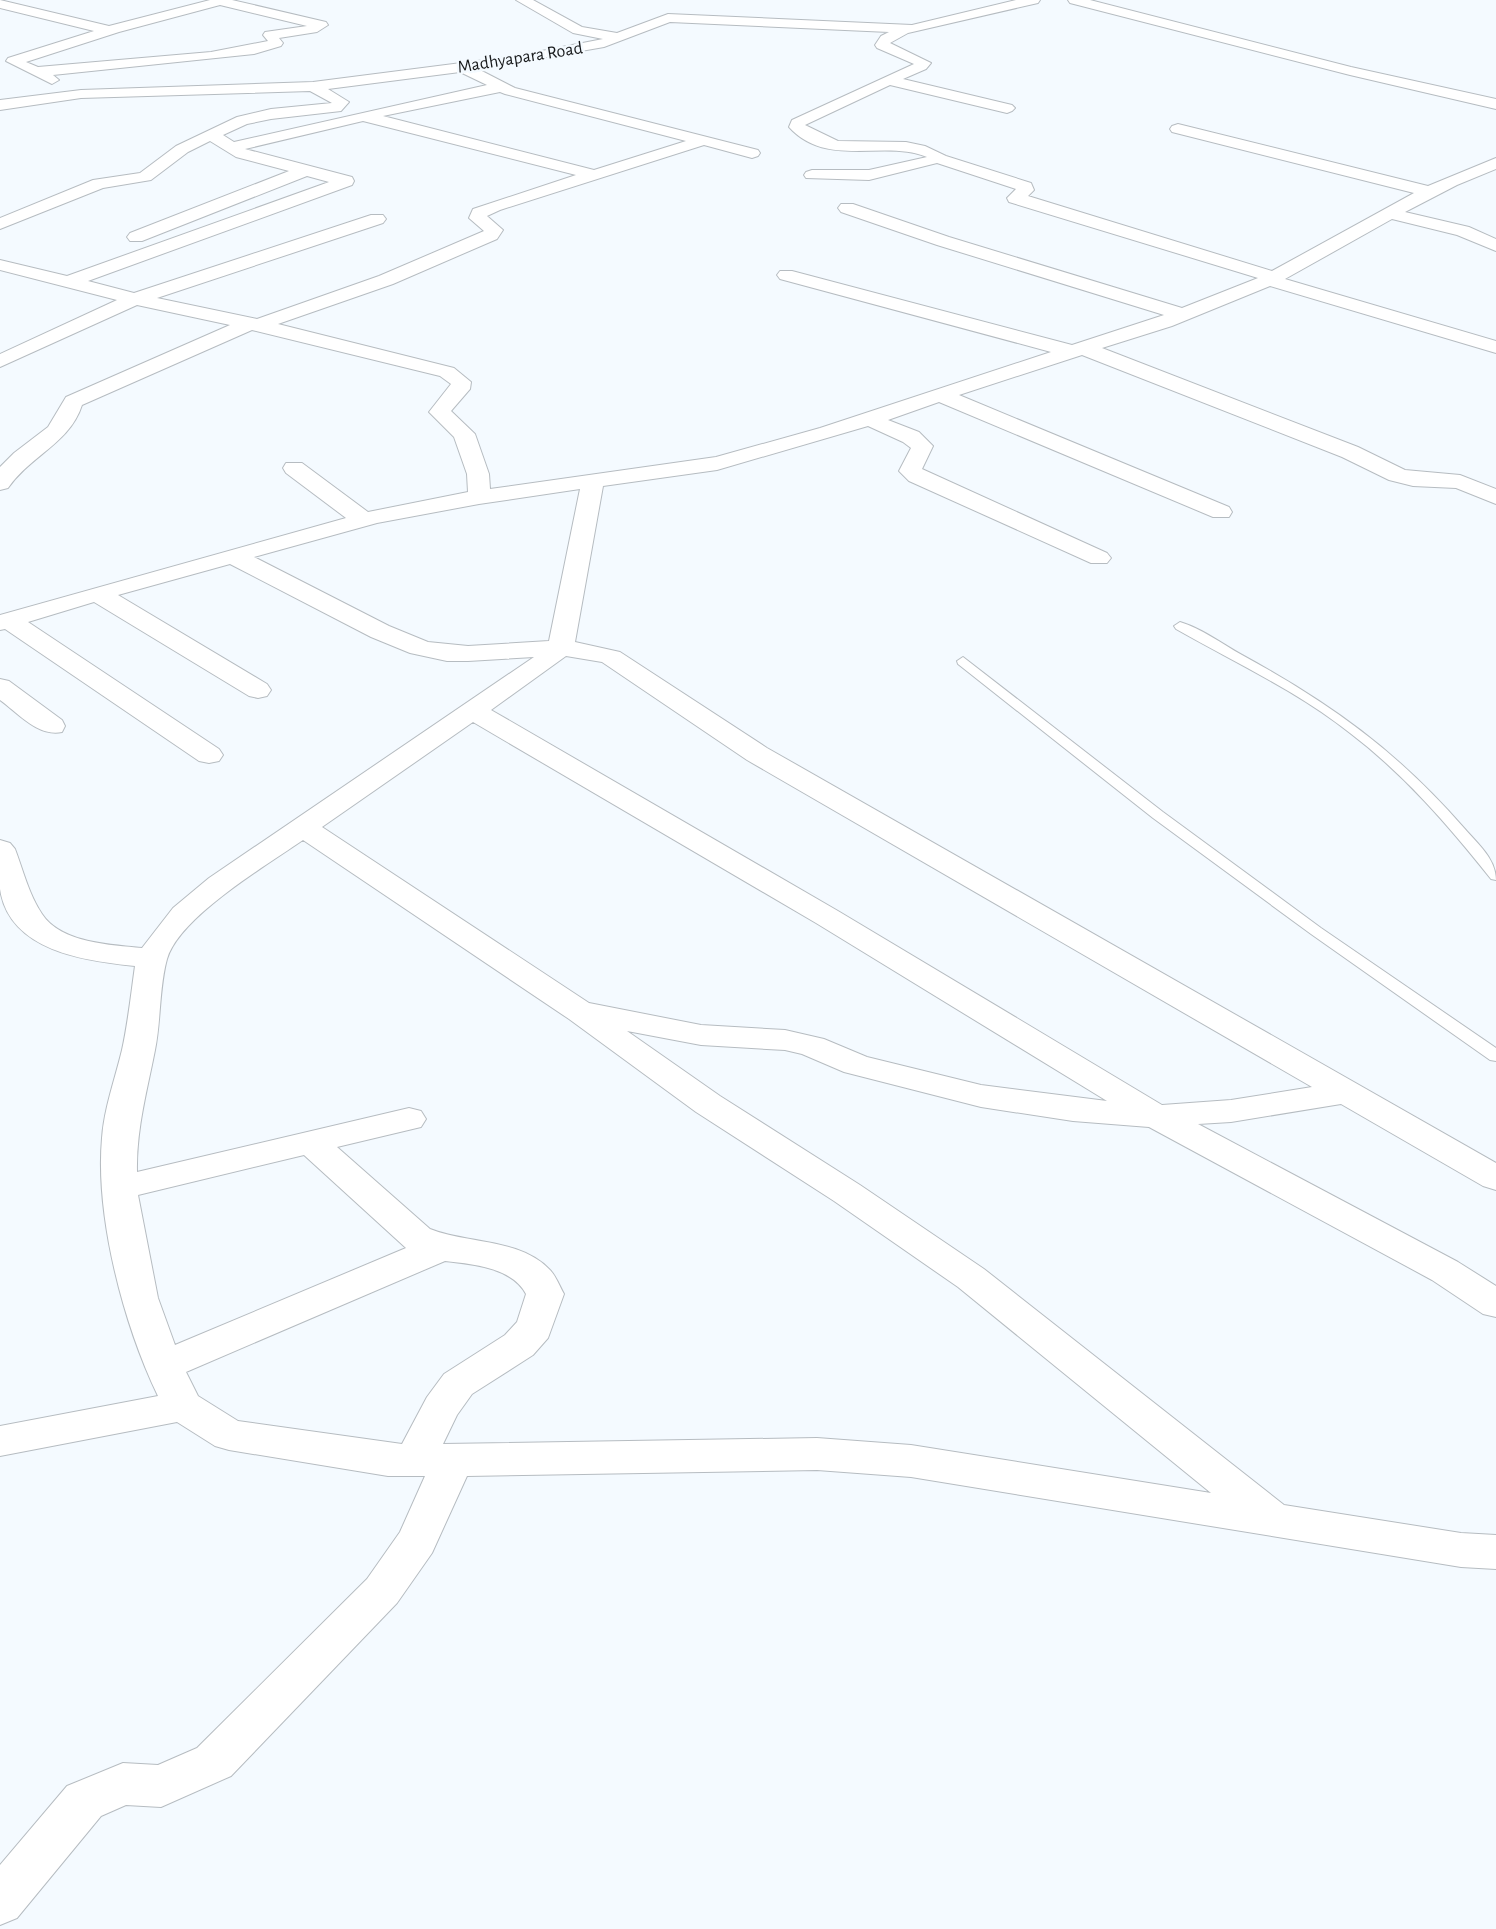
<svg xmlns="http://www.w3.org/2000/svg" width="1496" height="1929" font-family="'Alegreya Sans',sans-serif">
<rect width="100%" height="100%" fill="#f4faff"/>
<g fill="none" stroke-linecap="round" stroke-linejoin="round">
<defs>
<g id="service">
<path d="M1180,622C1201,628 1222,644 1242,655C1330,703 1397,751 1464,828C1478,844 1496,859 1496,880L1491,879C1449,826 1404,774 1350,733C1297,691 1234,662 1176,629L1174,626Z"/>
<path d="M963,657L1163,812L1321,928L1496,1048V1061L1490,1060L1311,934L1153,818L958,664L957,661Z"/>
</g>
<g id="minor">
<path d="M0,0L109,26L210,0H232L326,22L328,25L317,32L279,38L283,43L281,46L254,54L53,75L59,80L52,84L6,61L8,58L94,31L0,8ZM220,5L307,26L265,32L263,35L268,41L211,52L38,67L26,62L119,32Z"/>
<path d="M516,0H533L582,27L617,33L668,14L912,25L1016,0H1040L1038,3L908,33L890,43L931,63L926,69L903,79L1012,105L1015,108L1012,111L1007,113L890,85L805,125L838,141L906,142L925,146L946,156L1031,183L1034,190L1028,196L1272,271L1414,193L1172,132L1170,129L1172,126L1178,124L1428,186L1496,158V169L1457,185L1405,212L1469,227L1496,239V251L1457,235L1392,219L1285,279L1496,341V353L1270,286L1172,326L1102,348L1358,447L1405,470L1460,475L1496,489V504L1456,488L1413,486L1389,480L1342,457L1082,355L959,395L1229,507L1232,512L1229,517H1213L939,402L888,420L919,432L933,446L922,469L1107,553L1111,558L1107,563H1091L909,481L899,471L911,448L903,442L868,426L717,470L603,486L575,642L620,652L767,748L1496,1163V1190L1483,1186L1341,1104L1231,1122L1198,1124L1458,1262L1496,1286V1317L1483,1314L1432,1280L1149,1127L1073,1121L981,1107L844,1072L802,1054L785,1050L701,1045L627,1031L720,1096L860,1185L984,1269L1284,1505L1461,1533L1496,1535V1569L1461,1567L911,1477L817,1470L467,1476L432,1553L397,1603L231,1776L161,1807L126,1805L101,1816L17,1918L0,1925V1865L67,1786L123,1763L158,1765L197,1748L367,1579L400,1532L425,1476H388L229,1450L215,1446L177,1422L0,1456V1426L158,1396C124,1326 95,1217 102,1138C104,1109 115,1079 122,1050C128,1023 131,994 135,966C85,961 9,951 0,889C0,874 0,856 0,840L10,843L15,849C23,870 29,895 42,914C61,943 111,945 142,948L173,908L209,878L534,657L468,661H447L410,653L371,637L230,564L118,595L267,684L271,690L267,696L258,698L249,696L94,602L28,622L219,749L223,755L219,761L209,763L199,761L5,629L0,630V615L346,518L286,473L283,468L286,463H302L368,512L468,492L467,474L454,437L429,412L451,384L440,376L252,330L82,405C70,443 31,455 8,488L0,490V467L14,453L48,427L66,397L230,325L137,305L0,367V354L117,300L0,270V260L67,276L329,182L307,176L142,241H130L127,237L130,233L289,171L236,157L210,141L188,152L151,180L103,188L0,229V218L93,180L140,173L176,146L237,117L271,109L332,103L310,91L81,98L0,110V100L81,90L313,82L516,56L603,39L573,33ZM670,22L889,32L881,36L875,45L877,48L914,64L792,120L789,127C827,169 884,139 927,157L869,170H812L806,172L804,175L806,178L869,180L937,163L1016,189L1007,198L1009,202L1258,278L1182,308L949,237L853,204H841L838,208L841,212L937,245L1164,315L1072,345L792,271H780L777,275L780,279L1051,352L820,428L716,457L490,489L489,474L475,434L451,411L470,389L471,382L454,368L278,324L393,284L497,239L503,230L487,216L500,210L704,145L752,158L758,156L760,153L758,150L515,88L478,69L604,47ZM460,72L487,85L234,142L223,135L247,124L271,119L341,111L349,102L328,89ZM500,92L505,94L686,141L594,170L383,116ZM363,121L576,175L473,209L469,218L484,231L379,276L257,319L157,298L383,223L386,219L383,215H371L134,293L88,281L352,185L354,181L352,177L245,149ZM580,489L549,641L468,646L428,642L389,626L254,557L377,523L479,504ZM566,656L602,662L747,760L1312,1087L1231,1100L1162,1105L838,911L491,710ZM473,722L816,923L1107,1101L981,1085L867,1057L824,1039L785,1030L701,1025L589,1003L322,827ZM303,840L569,1019L696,1112L834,1201L958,1287L1211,1493L911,1445L817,1438L443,1444L457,1415L472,1394L533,1355L548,1338L564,1294C560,1287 556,1276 550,1270C520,1238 467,1244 430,1229L337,1147L421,1127L426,1119L421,1111L409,1108L137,1172C136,1130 147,1091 155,1050C161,1021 159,988 167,959C179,917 267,865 303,840ZM304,1155L406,1248L175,1345L158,1298L138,1195ZM445,1261C471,1264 512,1267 526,1294L517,1322L505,1335L444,1374L427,1397L402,1444L238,1421L198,1396L186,1372Z"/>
<path d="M1068,0H1090L1351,67L1496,99V109L1350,75L1070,3Z"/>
<path d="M0,679L9,681L62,720L65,726L62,732C38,737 18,713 0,700Z"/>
</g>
</defs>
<!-- service casing -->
<use href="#service" stroke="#b6bcc1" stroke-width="2"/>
<!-- minor casing -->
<use href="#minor" stroke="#b6bcc1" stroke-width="2"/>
<!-- service -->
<use href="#service" fill="#fff" fill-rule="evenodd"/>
<!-- minor -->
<use href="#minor" fill="#fff" fill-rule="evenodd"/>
</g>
<g text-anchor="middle" stroke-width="5" stroke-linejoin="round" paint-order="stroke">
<!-- far-street labels -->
<g font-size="18" fill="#17191b" stroke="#f4faff">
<text transform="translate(520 57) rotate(-9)" y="6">Madhyapara Road</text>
</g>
</g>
</svg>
